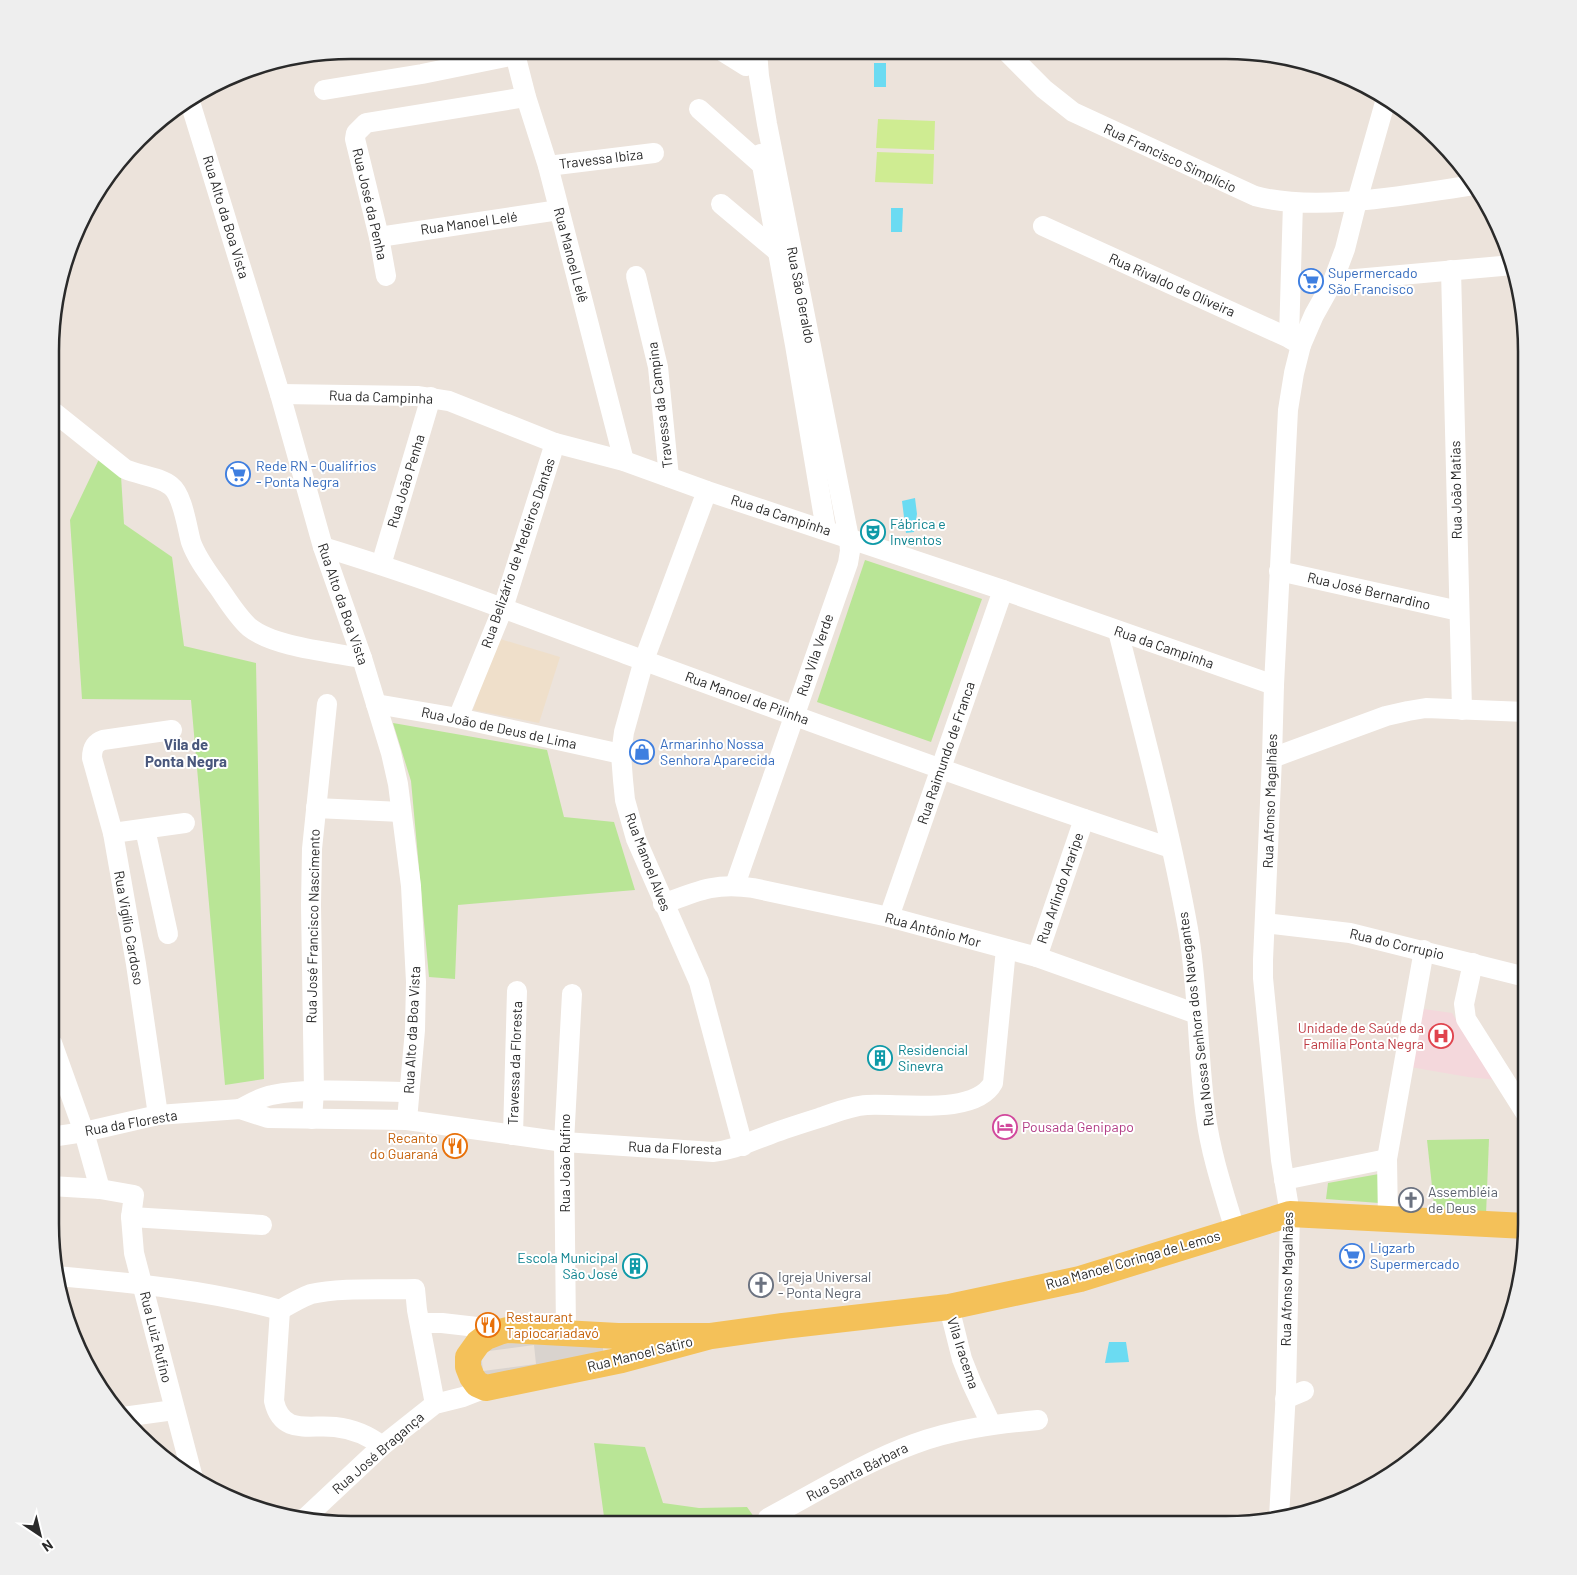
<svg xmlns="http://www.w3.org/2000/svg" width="1577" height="1575" font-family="Barlow,sans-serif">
<rect width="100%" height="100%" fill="#ece3db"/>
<!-- education -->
<path fill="#efdfca" d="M497,638L560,657L539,723L473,710Z"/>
<!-- medical -->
<path fill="#f4d8dc" d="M1423,1009L1452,1013L1473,1047L1497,1080L1468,1077L1410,1067Z"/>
<!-- green -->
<g fill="#b9e596">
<path d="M100,457L121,476L124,524L172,557L184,646L256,663L264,1079L225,1085L191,700L82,699L70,520Z"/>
<path d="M865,560L982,599L931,742L817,702Z"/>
<path d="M393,723L547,750L564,817L614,822L635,890L458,905L455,979L429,977L411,781Z"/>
<path d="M1489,1139L1486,1215L1435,1214L1427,1140Z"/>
<path d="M1379,1174V1203L1326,1199L1328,1183Z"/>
<path d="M594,1443L645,1447L663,1503L699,1508L747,1507L759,1524H605Z"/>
</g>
<!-- pitch -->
<g fill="#cfec92">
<path d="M878,119L935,121L934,150L876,148Z"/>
<path d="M877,152L934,154L933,184L875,182Z"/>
</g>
<!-- plaza -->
<path fill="#d9d3ce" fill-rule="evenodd" d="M602,1341L604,1357L484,1376L476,1353L483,1344ZM534,1345L536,1364L483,1371L481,1352Z"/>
<!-- water -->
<g fill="#6bdbf2">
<rect x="874" y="63" width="12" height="24"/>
<path d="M891,208H903L902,232H891Z"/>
<path d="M915,498L917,514L914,532L906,533L902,501Z"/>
<path d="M1109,1342H1126L1129,1362L1105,1363Z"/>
</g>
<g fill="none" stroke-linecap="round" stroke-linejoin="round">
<!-- minor -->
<g stroke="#fff" stroke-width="20">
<path d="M514,50L526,97L548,166L624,461"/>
<path d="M722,51L746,66"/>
<path d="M1007,52L1044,89L1073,112L1255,196C1319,213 1409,194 1475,185"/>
<path d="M324,90L422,74L515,55"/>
<path d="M190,102L280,394L323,547L362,658L391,753L398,784L411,886L416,982L415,1030L407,1120"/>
<path d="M699,109L761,164"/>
<path d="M760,154L795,345L826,530"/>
<path d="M548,166L654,153"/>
<path d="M721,204L777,251"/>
<path d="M1043,226L1289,338L1301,345"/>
<path d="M379,237L559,210"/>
<path d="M1451,270L1462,710"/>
<path d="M386,276L379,237L355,139L356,133L366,123L526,97"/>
<path d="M636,276L658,367L669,477"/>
<path d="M1333,281L1513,265"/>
<path d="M1289,338L1293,203"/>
<path d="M280,394L417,396L449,401L555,443L624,461L707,491L1003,590L1274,685"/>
<path d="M55,413L125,469C138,475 161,477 171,486C183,495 187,528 191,542C197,559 209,574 219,588C228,601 237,616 249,627C273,647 331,652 362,658"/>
<path d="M707,491L644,660L624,732L621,754L623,780L625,800L636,839L699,982L743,1146"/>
<path d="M323,547C426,578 526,617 626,654C807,720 988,788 1171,848"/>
<path d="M381,565L431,397"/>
<path d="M1279,571L1459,611"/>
<path d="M1118,631C1143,730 1170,829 1188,929C1199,991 1197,1055 1206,1117C1211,1155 1224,1193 1235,1230"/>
<path d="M376,704L458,718L621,754"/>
<path d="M458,718L503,608L555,443"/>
<path d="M1272,758L1386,716L1408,711L1426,708L1526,712"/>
<path d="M316,808L401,812"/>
<path d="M145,829L168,934"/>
<path d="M113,833L185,823"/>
<path d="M735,885L848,563L850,551L849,538L767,124L759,76L757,51"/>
<path d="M663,904C697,891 716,882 753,888L889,917L1037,957L1197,1014"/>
<path d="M889,917L1003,590"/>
<path d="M1265,923L1350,933L1526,977"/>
<path d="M1037,957L1084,819"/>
<path d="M1473,963L1464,1004L1466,1019L1526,1114"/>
<path d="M52,1043L84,1132L100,1189"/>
<path d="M240,1109C250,1104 260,1097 272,1095C313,1087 367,1092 409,1092"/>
<path d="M158,1115L136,964L113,833L92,758C92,749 94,743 103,740L172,730"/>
<path d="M312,1119L314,1091L311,905L312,849L327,704"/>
<path d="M513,1135L517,991"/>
<path d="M51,1137L84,1132L158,1115L240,1109L268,1118L407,1120L564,1142L713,1152C735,1150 751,1141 771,1134C787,1128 803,1123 819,1118C834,1113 850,1106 867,1105C900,1103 975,1116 993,1083L1006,949"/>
<path d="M1284,1180L1387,1159"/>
<path d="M51,1186L100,1189L134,1195L131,1217L134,1253L193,1478"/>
<path d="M131,1217L262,1225"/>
<path d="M1388,1220L1387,1159L1424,950"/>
<path d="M57,1276C132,1283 208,1290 280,1310C290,1304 300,1298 311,1294C340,1287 385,1290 415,1289L417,1310L435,1404"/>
<path d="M949,1307L962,1359L972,1384L991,1424"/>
<path d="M280,1310L274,1401C282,1436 310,1424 335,1427C353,1429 368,1435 382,1446"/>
<path d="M420,1323H442L503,1330"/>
<path d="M566,1332L564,1142L572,994"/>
<path d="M1285,1399L1304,1391"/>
<path d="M123,1417L174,1410"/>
<path d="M768,1518C815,1493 865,1462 914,1444C954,1429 996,1424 1038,1420"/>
<path d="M1279,1518L1286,1391L1290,1214L1281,1160L1263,978V960L1272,758L1274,685L1288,410L1294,373L1301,345L1314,315L1333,281L1345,249L1357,201L1386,99"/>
<path d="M303,1520L382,1446L435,1404L463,1397L486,1388"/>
</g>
<!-- major -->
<path stroke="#f4c159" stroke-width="26" d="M711,1336H618L507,1330L499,1332L486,1337L478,1343L468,1357V1367L472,1377L477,1384L486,1388L622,1360L711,1336L783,1326L949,1307L1080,1279L1290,1214L1526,1226"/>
</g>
<!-- icons -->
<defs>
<symbol id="supermarket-ring" viewBox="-11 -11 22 22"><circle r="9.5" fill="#fff" stroke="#3f7fe0" stroke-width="1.5"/><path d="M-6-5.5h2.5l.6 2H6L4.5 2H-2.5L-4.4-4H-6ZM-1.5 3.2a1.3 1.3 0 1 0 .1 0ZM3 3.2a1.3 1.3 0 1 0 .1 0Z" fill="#3f7fe0"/></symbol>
<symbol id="theatre-ring" viewBox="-11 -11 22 22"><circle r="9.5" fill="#fff" stroke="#0f9aa8" stroke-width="1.5"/><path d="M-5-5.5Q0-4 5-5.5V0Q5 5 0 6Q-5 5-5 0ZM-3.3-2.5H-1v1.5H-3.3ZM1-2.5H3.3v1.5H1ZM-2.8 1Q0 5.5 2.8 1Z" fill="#0f9aa8"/></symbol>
<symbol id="shop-ring" viewBox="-11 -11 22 22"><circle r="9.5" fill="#fff" stroke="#3f7fe0" stroke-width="1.5"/><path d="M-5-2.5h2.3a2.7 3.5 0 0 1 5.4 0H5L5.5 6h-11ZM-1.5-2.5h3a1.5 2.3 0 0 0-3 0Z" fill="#3f7fe0"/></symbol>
<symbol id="hospital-ring" viewBox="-11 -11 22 22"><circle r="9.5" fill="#fff" stroke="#e0444e" stroke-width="1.5"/><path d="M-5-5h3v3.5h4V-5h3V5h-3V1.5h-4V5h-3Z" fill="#e0444e"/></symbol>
<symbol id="building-ring" viewBox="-11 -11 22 22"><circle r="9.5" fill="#fff" stroke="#0f9aa8" stroke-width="1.5"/><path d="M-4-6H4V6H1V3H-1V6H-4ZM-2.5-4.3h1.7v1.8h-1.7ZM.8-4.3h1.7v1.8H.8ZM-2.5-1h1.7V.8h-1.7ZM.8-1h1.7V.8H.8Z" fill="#0f9aa8"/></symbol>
<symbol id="hotel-ring" viewBox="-11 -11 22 22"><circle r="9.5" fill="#fff" stroke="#d1479c" stroke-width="1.5"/><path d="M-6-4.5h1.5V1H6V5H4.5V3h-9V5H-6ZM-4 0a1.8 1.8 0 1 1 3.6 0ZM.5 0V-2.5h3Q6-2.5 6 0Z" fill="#d1479c"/></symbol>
<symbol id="restaurant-ring" viewBox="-11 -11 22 22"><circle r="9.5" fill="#fff" stroke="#e8710a" stroke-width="1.5"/><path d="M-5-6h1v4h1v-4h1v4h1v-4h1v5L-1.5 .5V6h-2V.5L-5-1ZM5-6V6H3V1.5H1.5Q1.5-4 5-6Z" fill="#e8710a"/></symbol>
<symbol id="church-ring" viewBox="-11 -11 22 22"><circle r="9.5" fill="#fff" stroke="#6b7280" stroke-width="1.5"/><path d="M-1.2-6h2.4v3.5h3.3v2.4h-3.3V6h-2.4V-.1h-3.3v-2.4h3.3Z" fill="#6b7280"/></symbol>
</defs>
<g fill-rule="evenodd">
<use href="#supermarket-ring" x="1297" y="267" width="28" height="28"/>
<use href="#supermarket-ring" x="224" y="460" width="28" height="28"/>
<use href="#theatre-ring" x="859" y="518" width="28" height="28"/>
<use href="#shop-ring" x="628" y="738" width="28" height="28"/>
<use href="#hospital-ring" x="1427" y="1022" width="28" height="28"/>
<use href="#building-ring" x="866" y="1044" width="28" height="28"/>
<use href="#hotel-ring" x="991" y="1113" width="28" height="28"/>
<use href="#restaurant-ring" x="441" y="1132" width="28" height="28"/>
<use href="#church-ring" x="1397" y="1186" width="28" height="28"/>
<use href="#supermarket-ring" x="1338" y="1242" width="28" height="28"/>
<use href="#building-ring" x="621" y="1252" width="28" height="28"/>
<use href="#church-ring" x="747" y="1271" width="28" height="28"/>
<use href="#restaurant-ring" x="474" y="1311" width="28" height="28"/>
</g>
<g text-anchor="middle" stroke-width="4" stroke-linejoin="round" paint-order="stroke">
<!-- street labels -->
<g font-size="14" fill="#2a2a2a" stroke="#fff">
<text transform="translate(1170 158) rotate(25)" y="5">Rua Francisco Simplício</text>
<text transform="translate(601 159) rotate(-7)" y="5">Travessa Ibiza</text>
<text transform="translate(370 204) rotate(77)" y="5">Rua José da Penha</text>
<text transform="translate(226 217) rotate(73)" y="5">Rua Alto da Boa Vista</text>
<text transform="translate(469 223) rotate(-8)" y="5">Rua Manoel Lelé</text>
<text transform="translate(571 255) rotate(75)" y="5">Rua Manoel Lelê</text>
<text transform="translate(1172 285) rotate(24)" y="5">Rua Rivaldo de Oliveira</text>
<text transform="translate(801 295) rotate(79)" y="5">Rua São Geraldo</text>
<text transform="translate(381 397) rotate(2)" y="5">Rua da Campinha</text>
<text transform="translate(660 405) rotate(-97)" y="5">Travessa da Campina</text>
<text transform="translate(406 481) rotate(-73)" y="5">Rua João Penha</text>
<text transform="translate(1456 490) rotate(-91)" y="5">Rua João Matias</text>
<text transform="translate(781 515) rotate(18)" y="5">Rua da Campinha</text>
<text transform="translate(518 553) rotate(-71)" y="5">Rua Belizário de Medeiros Dantas</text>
<text transform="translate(1369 591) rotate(13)" y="5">Rua José Bernardino</text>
<text transform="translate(343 604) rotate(71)" y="5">Rua Alto da Boa Vista</text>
<text transform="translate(1164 647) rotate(19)" y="5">Rua da Campinha</text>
<text transform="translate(815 655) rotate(-71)" y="5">Rua Vila Verde</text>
<text transform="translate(747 698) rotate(20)" y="5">Rua Manoel de Pilinha</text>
<text transform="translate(499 728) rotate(12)" y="5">Rua João de Deus de Lima</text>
<text transform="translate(946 753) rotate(-71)" y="5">Rua Raimundo de Franca</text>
<text transform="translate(1270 801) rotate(-88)" y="5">Rua Afonso Magalhães</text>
<text transform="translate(648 862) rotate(69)" y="5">Rua Manoel Alves</text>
<text transform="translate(1060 888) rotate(-71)" y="5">Rua Arlindo Araripe</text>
<text transform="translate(313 926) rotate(-89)" y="5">Rua José Francisco Nascimento</text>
<text transform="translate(129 928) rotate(80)" y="5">Rua Vigílio Cardoso</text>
<text transform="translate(933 930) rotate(15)" y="5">Rua Antônio Mor</text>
<text transform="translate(1397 944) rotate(13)" y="5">Rua do Corrupio</text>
<text transform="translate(1196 1019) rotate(-97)" y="5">Rua Nossa Senhora dos Navegantes</text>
<text transform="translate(412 1030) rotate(-87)" y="5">Rua Alto da Boa Vista</text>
<text transform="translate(515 1063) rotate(-88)" y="5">Travessa da Floresta</text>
<text transform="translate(131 1123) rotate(-10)" y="5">Rua da Floresta</text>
<text transform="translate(675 1148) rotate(2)" y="5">Rua da Floresta</text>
<text transform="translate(565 1163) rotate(-90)" y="5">Rua João Rufino</text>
<text transform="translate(1133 1260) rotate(-16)" y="5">Rua Manoel Coringa de Lemos</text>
<text transform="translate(1287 1279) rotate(-89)" y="5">Rua Afonso Magalhães</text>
<text transform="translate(156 1337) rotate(76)" y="5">Rua Luiz Rufino</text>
<text transform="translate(963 1353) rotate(72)" y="5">Vila Iracema</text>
<text transform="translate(640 1354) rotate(-14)" y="5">Rua Manoel Sátiro</text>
<text transform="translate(378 1453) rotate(-41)" y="5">Rua José Bragança</text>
<text transform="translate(857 1472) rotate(-27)" y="5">Rua Santa Bárbara</text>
</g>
<!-- shop labels -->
<g font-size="14" fill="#366cbe" stroke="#fff" text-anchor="start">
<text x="1328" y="278">Supermercado<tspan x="1328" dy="16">São Francisco</tspan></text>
<text x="256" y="471">Rede RN - Qualifrios<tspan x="256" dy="16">- Ponta Negra</tspan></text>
<text x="660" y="749">Armarinho Nossa<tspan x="660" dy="16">Senhora Aparecida</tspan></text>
<text x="1370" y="1253">Ligzarb<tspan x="1370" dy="16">Supermercado</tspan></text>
</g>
<!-- culture labels -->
<g font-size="14" fill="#0d838f" stroke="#fff" text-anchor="start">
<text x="890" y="529">Fábrica e<tspan x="890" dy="16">Inventos</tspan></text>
<text x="898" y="1055">Residencial<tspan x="898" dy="16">Sinevra</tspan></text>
<text x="618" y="1263" text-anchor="end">Escola Municipal<tspan x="618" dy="16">São José</tspan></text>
</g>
<!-- health labels -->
<g font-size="14" fill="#be3a42" stroke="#fff" text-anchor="end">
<text x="1424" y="1033">Unidade de Saúde da<tspan x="1424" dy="16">Família Ponta Negra</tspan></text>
</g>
<!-- hotel labels -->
<g font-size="14" fill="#b23c85" stroke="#fff" text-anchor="start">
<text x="1022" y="1132">Pousada Genipapo</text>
</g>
<!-- food labels -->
<g font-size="14" fill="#c56008" stroke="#fff" text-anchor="end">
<text x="438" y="1143">Recanto<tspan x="438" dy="16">do Guaraná</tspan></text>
<text x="506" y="1322" text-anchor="start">Restaurant<tspan x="506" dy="16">Tapiocariadavó</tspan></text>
</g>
<!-- worship labels -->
<g font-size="14" fill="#5b616d" stroke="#fff" text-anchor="start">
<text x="1428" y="1197">Assembléia<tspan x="1428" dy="16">de Deus</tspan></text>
<text x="778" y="1282">Igreja Universal<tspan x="778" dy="16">- Ponta Negra</tspan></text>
</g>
<!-- neighbourhood labels -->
<g font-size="15" font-weight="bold" fill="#49577c" stroke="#fff">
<text x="186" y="750">Vila de<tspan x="186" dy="17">Ponta Negra</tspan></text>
</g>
</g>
<!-- crop -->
<path d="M0 0H1577V1575H0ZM351 59H1226A292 292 0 0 1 1518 351V1224A292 292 0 0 1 1226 1516H351A292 292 0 0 1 59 1224V351A292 292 0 0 1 351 59Z" fill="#eee" fill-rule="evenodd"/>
<path fill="none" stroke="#2a2a2a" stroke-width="2.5" d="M351 59H1226A292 292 0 0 1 1518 351V1224A292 292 0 0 1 1226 1516H351A292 292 0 0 1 59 1224V351A292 292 0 0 1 351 59Z"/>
<!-- north arrow -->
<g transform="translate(40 1535) rotate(145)" stroke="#ffffff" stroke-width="4" paint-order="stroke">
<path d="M0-4L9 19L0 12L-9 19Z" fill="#2a2a2a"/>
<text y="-8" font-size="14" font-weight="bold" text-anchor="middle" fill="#2a2a2a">N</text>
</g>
</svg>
